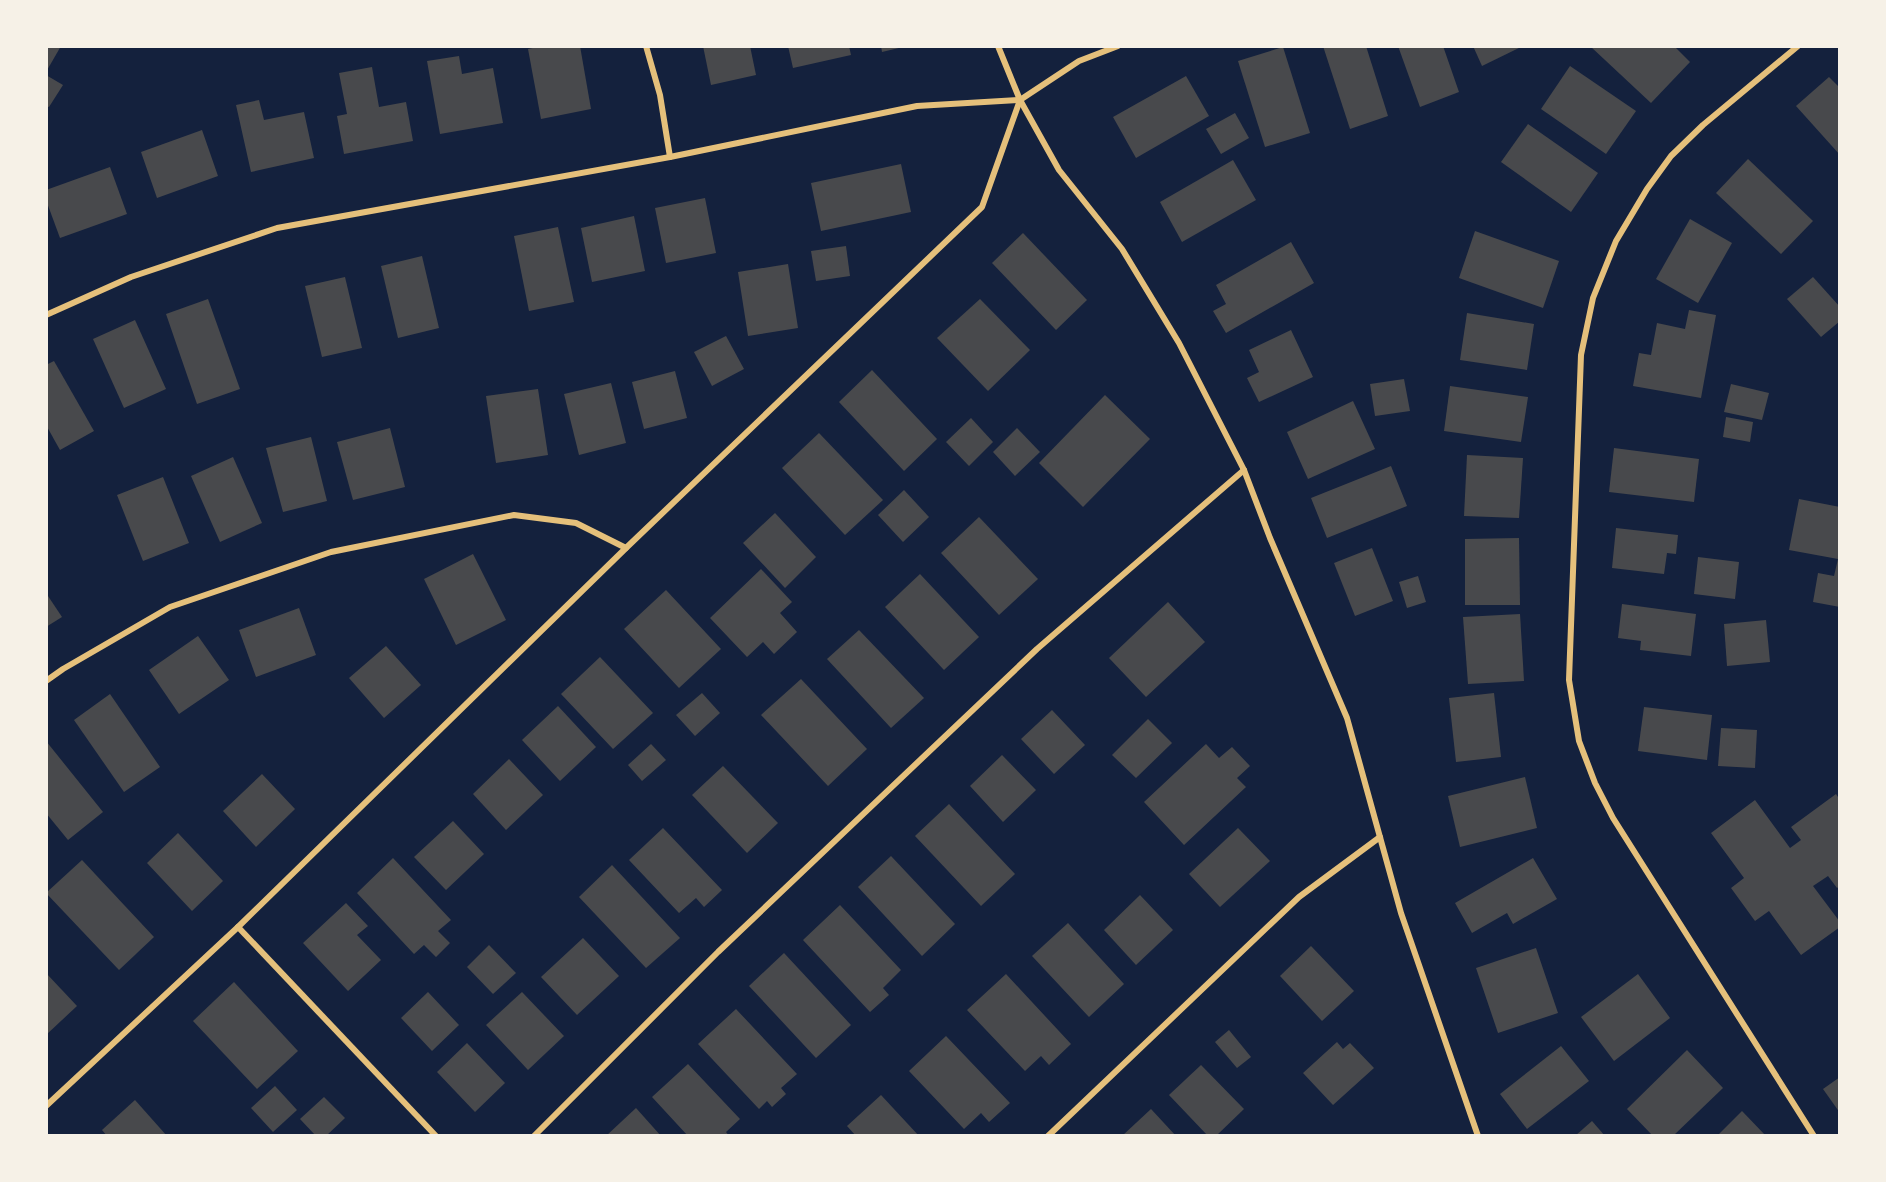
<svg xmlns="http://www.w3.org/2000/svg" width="1886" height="1182" font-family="'PT Sans Narrow',sans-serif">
<rect width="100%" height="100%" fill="#14213d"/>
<!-- building -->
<g fill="#48494c">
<path d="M46,46H61L46,72Z"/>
<path d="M542,46H580L591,109L541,119L528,49Z"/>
<path d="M703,46H750L756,75L711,85Z"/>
<path d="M788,46H849L851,55L793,68Z"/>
<path d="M881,46H903V47L882,52Z"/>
<path d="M1323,46H1366L1388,116L1350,129Z"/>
<path d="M1398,46H1443L1459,92L1420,107Z"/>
<path d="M1473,46H1523L1482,66Z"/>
<path d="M1590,46H1674L1690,62L1651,103Z"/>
<path d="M1283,47L1310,133L1265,147L1238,61Z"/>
<path d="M459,56L462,74L493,68L503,123L440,134L427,61Z"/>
<path d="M1570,66L1636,111L1606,154L1541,109Z"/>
<path d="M372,67L379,107L406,102L413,141L344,154L337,116L347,114L339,73Z"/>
<path d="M46,75L63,85L49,107L46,106Z"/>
<path d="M1186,76L1209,116L1136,158L1113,117Z"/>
<path d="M1829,77L1840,88V155L1796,106Z"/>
<path d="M259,100L264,120L304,112L314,158L251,172L236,105Z"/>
<path d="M1235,113L1249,138L1221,154L1206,129Z"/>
<path d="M1528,124L1598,173L1571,212L1501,162Z"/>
<path d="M202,130L218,176L157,198L141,152Z"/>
<path d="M1748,159L1813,221L1781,254L1716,193Z"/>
<path d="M1233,160L1256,200L1182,242L1160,202Z"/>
<path d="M901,164L911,212L821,231L811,183Z"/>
<path d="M110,167L127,214L60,238L46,200V190Z"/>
<path d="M705,198L716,253L666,263L655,208Z"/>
<path d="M634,216L645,271L592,282L581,228Z"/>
<path d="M1690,219L1732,243L1698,303L1656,279Z"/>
<path d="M558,227L574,302L529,311L514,236Z"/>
<path d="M1475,231L1559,261L1543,308L1459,278Z"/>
<path d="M1023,233L1087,300L1056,330L992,263Z"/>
<path d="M1291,242L1314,283L1226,333L1213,311L1226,304L1216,285Z"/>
<path d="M846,246L850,276L816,281L811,251Z"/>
<path d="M422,256L439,328L398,338L381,266Z"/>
<path d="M788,264L798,328L748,336L738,272Z"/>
<path d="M345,277L362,348L322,357L305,286Z"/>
<path d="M1813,277L1840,307V321L1821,337L1787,299Z"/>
<path d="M208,299L240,389L197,404L166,314Z"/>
<path d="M980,299L1030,350L988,391L937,338Z"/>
<path d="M1689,310L1716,315L1701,398L1633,386L1639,353L1651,355L1657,323L1685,329Z"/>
<path d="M1467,313L1534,324L1527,370L1460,360Z"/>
<path d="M135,320L166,389L124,408L93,339Z"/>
<path d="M1291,330L1313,377L1259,402L1247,378L1259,372L1249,350Z"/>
<path d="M726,336L744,369L712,386L694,352Z"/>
<path d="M54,361L94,431L60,450L46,425V365Z"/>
<path d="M872,370L937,439L904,471L839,402Z"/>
<path d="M675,371L687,418L644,429L632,382Z"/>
<path d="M1404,379L1410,411L1375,416L1370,384Z"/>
<path d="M611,383L626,443L579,455L564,394Z"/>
<path d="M1731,384L1769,393L1762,420L1724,412Z"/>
<path d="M1450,386L1528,397L1521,442L1444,431Z"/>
<path d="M538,389L548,455L496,463L486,396Z"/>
<path d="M1105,395L1150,439L1083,507L1039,463Z"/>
<path d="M1353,401L1375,449L1308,479L1287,432Z"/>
<path d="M1726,417L1753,422L1750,442L1723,437Z"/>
<path d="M971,418L993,442L969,466L946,442Z"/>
<path d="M390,428L405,487L353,500L337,442Z"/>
<path d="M1017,428L1040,452L1015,476L993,452Z"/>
<path d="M819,433L883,500L845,535L782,468Z"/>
<path d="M311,437L327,501L283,512L266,448Z"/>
<path d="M1614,448L1699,459L1694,502L1609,492Z"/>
<path d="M1467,455L1523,458L1519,518L1464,516Z"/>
<path d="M233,457L262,523L220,542L191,476Z"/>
<path d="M1391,466L1407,506L1327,538L1311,498Z"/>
<path d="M163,477L189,543L143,561L117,495Z"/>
<path d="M904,490L929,517L903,542L878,515Z"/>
<path d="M1799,499L1840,507V607L1813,602L1818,573L1834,576L1838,559L1789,550Z"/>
<path d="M775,513L816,557L785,588L743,543Z"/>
<path d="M979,517L1038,579L999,615L941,553Z"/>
<path d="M1616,528L1678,535L1676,554L1667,553L1664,574L1612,568Z"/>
<path d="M1519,538L1520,605H1465V539Z"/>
<path d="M1372,548L1393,601L1355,616L1334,563Z"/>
<path d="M473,554L506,620L456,645L424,579Z"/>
<path d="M1698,557L1739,562L1735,599L1694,594Z"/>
<path d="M761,569L792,602L780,613L797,632L774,654L763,642L747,657L710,618Z"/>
<path d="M920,574L979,637L944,670L885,607Z"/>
<path d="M1418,576L1426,602L1407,608L1399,582Z"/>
<path d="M666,590L721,649L679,688L624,629Z"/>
<path d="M46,593L62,617L46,627Z"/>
<path d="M1168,602L1205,642L1146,697L1109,658Z"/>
<path d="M1622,604L1696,614L1691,656L1640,650L1641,641L1618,638Z"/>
<path d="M299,608L316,655L256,677L239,630Z"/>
<path d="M1520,614L1524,681L1468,684L1463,617Z"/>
<path d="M1766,620L1770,662L1727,666L1724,624Z"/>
<path d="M859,630L924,698L891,728L827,659Z"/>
<path d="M198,636L229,680L179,714L149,670Z"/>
<path d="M386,646L421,685L384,718L349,678Z"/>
<path d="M600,657L653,713L613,749L561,694Z"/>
<path d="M801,679L867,749L828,786L761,715Z"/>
<path d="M702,693L720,713L695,736L676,715Z"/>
<path d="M1494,693L1501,757L1456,762L1449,698Z"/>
<path d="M110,694L160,767L124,792L74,720Z"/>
<path d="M558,706L596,747L560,781L522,740Z"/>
<path d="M1644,707L1712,715L1707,760L1638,751Z"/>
<path d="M1052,710L1085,745L1054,774L1021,739Z"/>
<path d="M1148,719L1172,743L1136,778L1112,755Z"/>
<path d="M1721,728L1757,730L1755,768L1718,766Z"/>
<path d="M46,741L103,812L68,840L46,813Z"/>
<path d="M651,744L666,760L642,781L628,765Z"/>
<path d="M1206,744L1219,758L1232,747L1250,766L1237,778L1246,787L1184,845L1144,802Z"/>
<path d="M1002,755L1036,790L1003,822L970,786Z"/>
<path d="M509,759L543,795L506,830L473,794Z"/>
<path d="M723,766L778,823L747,853L692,795Z"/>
<path d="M262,774L295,809L256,847L223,811Z"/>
<path d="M1525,777L1537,828L1460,847L1448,796Z"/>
<path d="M1836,794L1840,800V886L1837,888L1828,876L1813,886L1840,922V927L1801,955L1769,911L1755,921L1731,888L1744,878L1711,833L1755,800L1790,848L1801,840L1791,827Z"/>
<path d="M949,804L1015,874L981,906L915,836Z"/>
<path d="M453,821L484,854L446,890L414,857Z"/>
<path d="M663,828L722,890L704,907L696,898L679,913L629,860Z"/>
<path d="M1238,828L1270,861L1220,907L1189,874Z"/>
<path d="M178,833L223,881L192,911L147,863Z"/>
<path d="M891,856L955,924L922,956L858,887Z"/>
<path d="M393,858L451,920L438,931L450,943L436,957L424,945L414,954L357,893Z"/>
<path d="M1533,858L1557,899L1513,924L1507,913L1472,933L1455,903Z"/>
<path d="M82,860L154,937L119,970L46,893Z"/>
<path d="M612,865L680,938L646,968L579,897Z"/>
<path d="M1140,895L1173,930L1136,965L1104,930Z"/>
<path d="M346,903L368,926L357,935L381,960L348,991L303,943Z"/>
<path d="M840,905L901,970L883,988L889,995L870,1012L803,940Z"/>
<path d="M1068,923L1124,984L1089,1017L1032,956Z"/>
<path d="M583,938L619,976L577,1015L541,977Z"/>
<path d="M489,945L516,973L493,994L467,967Z"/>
<path d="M1311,946L1354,991L1322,1021L1280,976Z"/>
<path d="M1536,948L1558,1013L1498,1033L1476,968Z"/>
<path d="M784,953L851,1025L816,1058L749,986Z"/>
<path d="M46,973L77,1006L46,1035Z"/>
<path d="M1006,974L1071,1044L1049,1065L1041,1056L1025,1071L967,1010Z"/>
<path d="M1638,974L1670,1018L1614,1061L1581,1017Z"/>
<path d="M234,982L298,1051L257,1089L193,1021Z"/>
<path d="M428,992L459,1025L432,1051L401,1018Z"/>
<path d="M522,992L564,1036L528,1070L486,1025Z"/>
<path d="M736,1009L797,1074L781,1088L786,1094L772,1107L767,1101L759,1109L698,1044Z"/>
<path d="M1229,1030L1251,1057L1237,1068L1215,1042Z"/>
<path d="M946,1036L1010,1103L989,1122L981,1113L964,1129L909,1071Z"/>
<path d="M1337,1042L1343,1049L1350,1043L1374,1068L1333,1105L1303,1073Z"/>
<path d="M467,1043L505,1083L475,1112L437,1072Z"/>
<path d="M1561,1046L1589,1081L1527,1129L1500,1094Z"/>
<path d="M1687,1050L1723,1088L1673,1136H1653L1627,1109Z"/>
<path d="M688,1064L740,1119L726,1132L729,1136H688L652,1097Z"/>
<path d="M1201,1065L1244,1109L1216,1136H1208L1169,1095Z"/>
<path d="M1840,1077V1113L1823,1089Z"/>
<path d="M275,1086L297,1110L273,1132L251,1108Z"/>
<path d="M881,1095L919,1136H856L847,1126Z"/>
<path d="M324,1097L345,1118L326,1136H316L300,1119Z"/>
<path d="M135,1100L167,1136H107L102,1130Z"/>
<path d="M636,1108L661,1136H606Z"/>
<path d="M1151,1109L1176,1136H1122Z"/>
<path d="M1742,1111L1766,1136H1717Z"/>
<path d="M1592,1121L1605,1136H1575Z"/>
</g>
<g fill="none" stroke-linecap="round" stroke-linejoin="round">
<!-- minor -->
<g stroke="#e5c07b" stroke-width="6">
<path d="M646,46L660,95L670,157"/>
<path d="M998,46L1020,100L1059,170L1122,249L1179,343L1244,470L1270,538L1347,718L1401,913L1478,1136"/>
<path d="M1798,46L1703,125L1671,156L1647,189L1616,241L1593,298L1581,355L1569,680L1579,741L1595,783L1613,818L1814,1136"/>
<path d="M46,315L131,277L277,228L670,157L917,106L1020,100L1079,61L1118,46"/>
<path d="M46,681L63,669L170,607L331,552L514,515L576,523L626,548"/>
<path d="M238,927L436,1136"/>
<path d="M46,1106L238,927L626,548L982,207L1020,100"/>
<path d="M534,1136L718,952L1037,649L1244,470"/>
<path d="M1048,1136L1299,897L1380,837"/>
</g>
</g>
<!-- border -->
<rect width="1886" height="1182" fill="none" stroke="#f6f1e7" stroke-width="96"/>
</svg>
